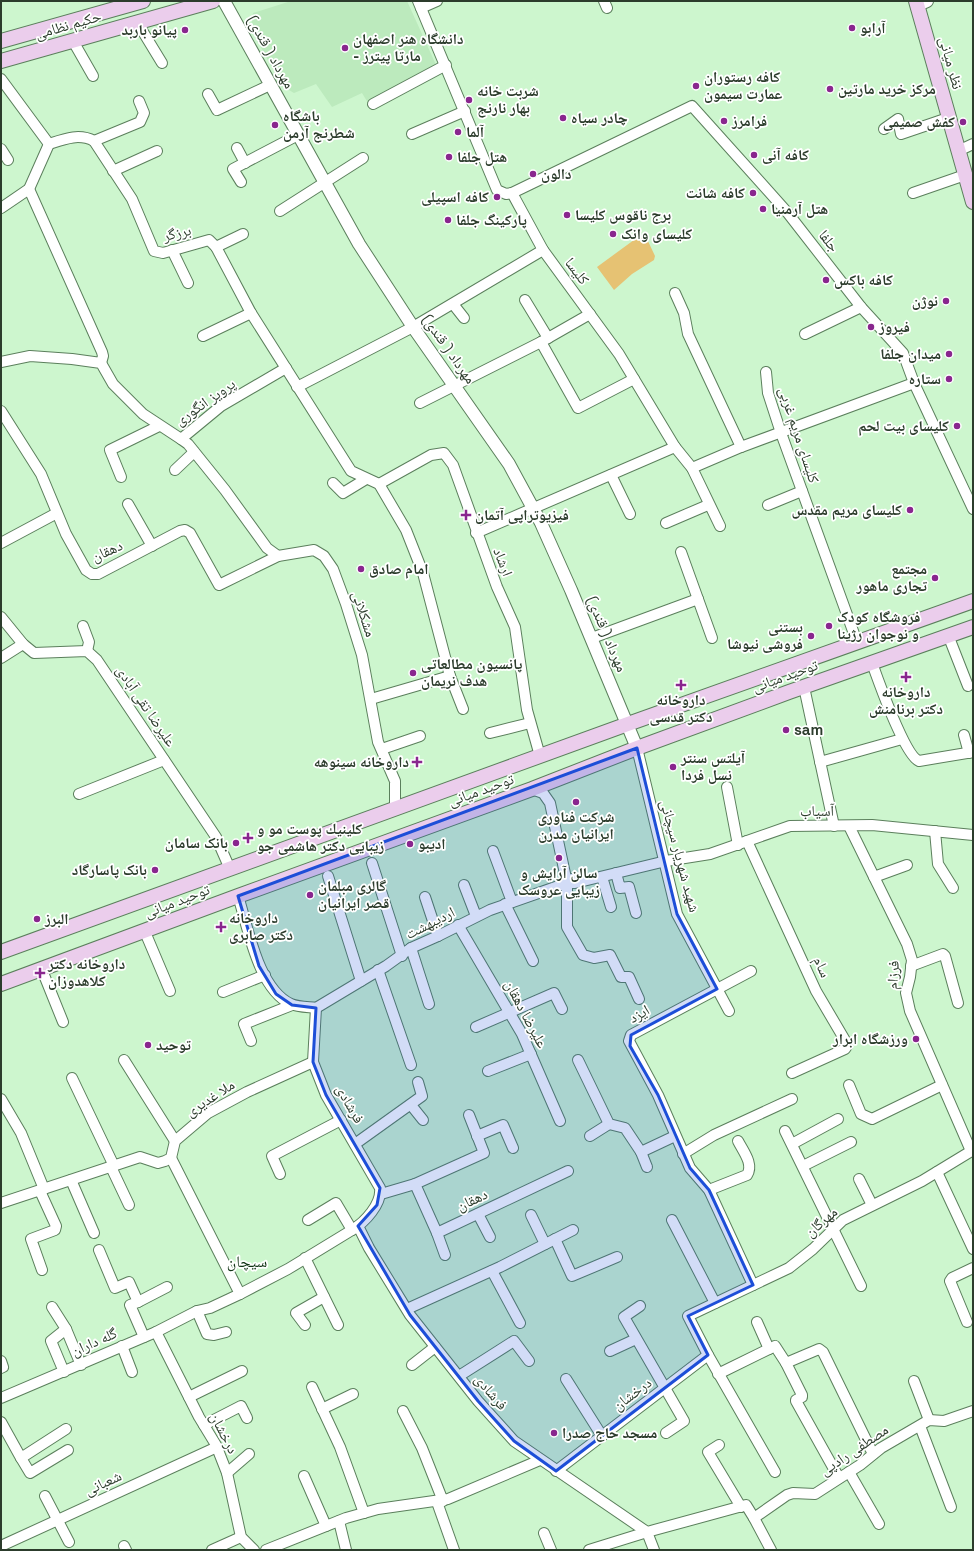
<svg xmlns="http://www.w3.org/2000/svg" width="974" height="1551" font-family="'Space Grotesk','Noto Naskh Arabic',sans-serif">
<rect width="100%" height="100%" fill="#cdf6ce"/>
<!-- built -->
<path fill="#bceabd" d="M291,1H407L437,67L368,103L362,93L332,107L316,84L294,93L282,86L251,29L253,13Z"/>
<!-- green -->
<path fill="#e6c273" d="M638,237L647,239L655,256L654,260L632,274L614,290L597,267Z"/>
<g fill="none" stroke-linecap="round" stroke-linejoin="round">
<defs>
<g id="minor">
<path d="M418,1L497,190L506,194L512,193L692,106L787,212L861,307L903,353L914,383L973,509"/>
<path d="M604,1L607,8"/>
<path d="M421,8L437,1"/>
<path d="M137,22L162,63"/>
<path d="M73,41L93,76"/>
<path d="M1,79L49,144"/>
<path d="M208,94L217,110L270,85"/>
<path d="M373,104L446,65"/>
<path d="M884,129L898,119L901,134L948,118"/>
<path d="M412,134L465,111"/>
<path d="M94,141L140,122L144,113L139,101"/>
<path d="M49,144C64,139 79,133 94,141L132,199L154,251L163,253L209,240L216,247L251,313L351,471L379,484L406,530L423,573L450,676L463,709"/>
<path d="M237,148L245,163"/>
<path d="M1,149L8,160"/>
<path d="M958,151L973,144"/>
<path d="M113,171L157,151"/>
<path d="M241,182L233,169L298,135"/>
<path d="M29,189L102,352L103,356L101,363"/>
<path d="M512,193L543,250L619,354L675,447L692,468L720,526"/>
<path d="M913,193L965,175"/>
<path d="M1,208L29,189L49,144"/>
<path d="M280,211L363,158"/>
<path d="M216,247L243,234"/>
<path d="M172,250L188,283"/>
<path d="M675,293L684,313L688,334L741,447"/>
<path d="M525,300L548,338"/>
<path d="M453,304L464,318"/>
<path d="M805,334L861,307"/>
<path d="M203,336L251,313"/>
<path d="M541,342L578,408L634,379"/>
<path d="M1,362L30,356L72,359L101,363L113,384L143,414L181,439L221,406L286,368"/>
<path d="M766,372L768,393L781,433L857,642"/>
<path d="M297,387L413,327L543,250"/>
<path d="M420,403L541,342L590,314"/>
<path d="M1,411L41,474L66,534L86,570L92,574H98L180,531L185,530L190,533L219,585L278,556L314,550L324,556L333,569L346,604L362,655L378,742L395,781V808"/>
<path d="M181,439L188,444L225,490L267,548L278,556"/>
<path d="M692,468L741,447L914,383"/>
<path d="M175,470L194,452"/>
<path d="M611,475L630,514"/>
<path d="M121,477L110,450L159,426"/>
<path d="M333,483L343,493L366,479"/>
<path d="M379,484L431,455L444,453L453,465L497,587L515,627L527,710L540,756"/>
<path d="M128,504L152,546"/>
<path d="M768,505L802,491"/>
<path d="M666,523L708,505"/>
<path d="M476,533L675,447"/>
<path d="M1,543L57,513"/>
<path d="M681,552L712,638"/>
<path d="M1,617L23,644L34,653L87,651L97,660L216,837L230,869"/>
<path d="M83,626L89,642L87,651"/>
<path d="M948,635L968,686"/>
<path d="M592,638L698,599"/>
<path d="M1,658L23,644"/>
<path d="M872,663C878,680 905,756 919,761L973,752"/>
<path d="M804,687L834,826"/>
<path d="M371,699L450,676"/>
<path d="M490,733L530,723"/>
<path d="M964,735L969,753"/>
<path d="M637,748L677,914L729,1011"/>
<path d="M382,749L420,736"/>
<path d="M820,762L902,739"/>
<path d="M727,787L738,845"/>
<path d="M532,789L543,793L550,803L567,883V927L583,955L594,958L610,955L621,977H629L639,999"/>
<path d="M79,794L164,760"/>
<path d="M849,826L907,944L912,960L910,977L906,993L910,1011L971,1151"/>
<path d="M935,831L938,864L953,888"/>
<path d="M747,841L816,991L846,1042L847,1046L845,1049L792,1073"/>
<path d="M493,851L512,902"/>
<path d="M372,863L402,956"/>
<path d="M616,873L620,888L629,887L636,913"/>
<path d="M328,876L361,981"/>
<path d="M602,877L611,907"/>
<path d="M874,877L907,865"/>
<path d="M567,883H575L666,861L710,854L790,826L872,825L973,835"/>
<path d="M464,885L476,916"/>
<path d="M238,896C248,927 258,989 291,1004C298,1007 308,1007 316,1008"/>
<path d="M425,897L438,936"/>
<path d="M505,904L533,961"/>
<path d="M458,925L522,1034L560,1121"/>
<path d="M145,932L170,991"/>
<path d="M411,948L429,1004"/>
<path d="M911,966L943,954L945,956L958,1003"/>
<path d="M42,970L63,1022"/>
<path d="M378,970L411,1065"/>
<path d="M751,971L631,1035L629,1041L658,1095L690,1168L709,1190L753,1285"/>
<path d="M223,992L265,975"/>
<path d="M316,1008L386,966L411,948L438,936L490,910L567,883L572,879"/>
<path d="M476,1027L554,993L562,1009"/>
<path d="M251,1041L244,1024L292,1005"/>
<path d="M124,1060L175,1141"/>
<path d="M578,1060L609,1124L625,1128L641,1152L675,1136"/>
<path d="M488,1071L531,1054"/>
<path d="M72,1078L114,1166"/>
<path d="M849,1085L861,1114L872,1119L942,1085"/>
<path d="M1,1099L21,1133L44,1189"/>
<path d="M411,1105L423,1120"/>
<path d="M785,1131L861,1286"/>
<path d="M477,1136L503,1125L513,1148"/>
<path d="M590,1136L609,1124"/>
<path d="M355,1144L422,1096L418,1082"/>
<path d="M792,1144L838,1119"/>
<path d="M641,1152L647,1167"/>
<path d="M683,1154L714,1135L792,1099"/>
<path d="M171,1158L240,1294"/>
<path d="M803,1166L851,1142"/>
<path d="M111,1167L129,1205"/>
<path d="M937,1172L973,1249"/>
<path d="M280,1174L272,1156L341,1120"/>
<path d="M859,1179L872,1205"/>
<path d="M71,1180L94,1233"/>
<path d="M415,1184L437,1233L568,1171"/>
<path d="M709,1190L747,1175C754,1164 743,1151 738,1141"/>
<path d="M40,1191L56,1226L55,1230L31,1239L42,1270"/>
<path d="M381,1194L415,1184L484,1153L469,1115"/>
<path d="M1,1203L140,1157L158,1163L165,1161L171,1158L175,1141L208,1113L247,1092L313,1062"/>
<path d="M478,1214L490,1237"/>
<path d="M531,1215L545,1244"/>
<path d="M308,1220L336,1203L352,1230"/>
<path d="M672,1220L715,1303"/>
<path d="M358,1226L369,1248L410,1315L478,1401L514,1441L647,1532L746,1505L754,1518L771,1550"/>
<path d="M437,1233L445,1255"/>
<path d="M555,1239L572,1276L617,1257"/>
<path d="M99,1250L115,1288L129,1282L138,1302L130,1305L144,1337"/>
<path d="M305,1258L338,1325"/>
<path d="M492,1271L520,1323"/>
<path d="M138,1302L167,1287"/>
<path d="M640,1306L624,1317L684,1421L666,1433"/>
<path d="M52,1307L66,1329L51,1341L64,1372"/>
<path d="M407,1309L500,1267L573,1230"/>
<path d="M197,1311L207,1334L214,1335L226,1332"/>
<path d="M757,1322L769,1349"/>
<path d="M967,1322L950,1281L952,1278L973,1268"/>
<path d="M305,1325L296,1313L324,1297"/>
<path d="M66,1329L81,1365"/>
<path d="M156,1332L199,1417L216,1445L227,1473L241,1537L254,1550"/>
<path d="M122,1346L132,1372"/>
<path d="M610,1351L636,1339"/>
<path d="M1,1361L3,1367L1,1368"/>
<path d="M786,1363L802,1395V1397L796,1400V1401L839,1478"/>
<path d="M412,1365L435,1347"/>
<path d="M718,1374L775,1346L786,1363L819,1349L823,1352L873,1454"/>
<path d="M459,1376L514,1341L529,1361"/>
<path d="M566,1379L602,1436"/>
<path d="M914,1381L929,1420"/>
<path d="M312,1387L340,1447L364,1513"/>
<path d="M189,1397L242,1371"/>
<path d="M1,1398L156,1332L197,1311L210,1308L240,1294L288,1269L352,1230C365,1222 382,1204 380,1188L326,1095L313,1062L316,1008"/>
<path d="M322,1409L353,1394"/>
<path d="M403,1411L422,1448L443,1501"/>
<path d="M1,1422L21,1458L66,1429"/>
<path d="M204,1425L241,1406L247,1418"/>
<path d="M920,1426L951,1507"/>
<path d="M719,1445L708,1452L741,1507"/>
<path d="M21,1458L30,1473L68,1450"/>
<path d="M556,1471L708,1355"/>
<path d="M775,1472L708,1355L688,1316L789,1268L813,1249L843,1220L922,1181L973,1150"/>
<path d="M849,1472L879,1524"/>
<path d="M227,1473L249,1454"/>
<path d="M304,1476L326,1526"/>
<path d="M45,1496L69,1542"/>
<path d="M437,1502L454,1550"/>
<path d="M754,1518L787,1495L793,1493L815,1494L860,1465L881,1448L929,1420L944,1421L973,1411"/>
<path d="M339,1521L346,1550"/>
<path d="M544,1533L551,1550"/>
<path d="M1,1546L217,1447"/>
<path d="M124,1546L126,1550"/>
<path d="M212,1550L241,1537"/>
<path d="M266,1550L346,1518L378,1509L448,1499L540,1460"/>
<path d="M589,1550L647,1532L654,1550"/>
</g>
<g id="tertiary">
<path d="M224,1L359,244L413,327L509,464L541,523L571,590L637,748"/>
<path d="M918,5L927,1"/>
</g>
<g id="secondary">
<path d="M916,1L973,202"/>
<path d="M1,41L143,1"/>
<path d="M1,61L213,1"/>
<path d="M1,952L625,725L973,601"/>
<path d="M1,984L238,896L532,789L637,748L789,692L973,627"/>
</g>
</defs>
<!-- minor casing -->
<use href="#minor" stroke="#5b7f5c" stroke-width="12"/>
<!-- tertiary casing -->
<use href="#tertiary" stroke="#5b7f5c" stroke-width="14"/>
<!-- secondary casing -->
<use href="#secondary" stroke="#5b7f5c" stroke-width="16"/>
<!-- minor -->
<use href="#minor" stroke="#fff" stroke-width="10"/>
<!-- tertiary -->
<use href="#tertiary" stroke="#fff" stroke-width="12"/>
<!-- secondary -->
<use href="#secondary" stroke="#ebcdec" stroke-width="14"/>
</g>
<!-- marked area -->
<path fill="#1d4ed8" fill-opacity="0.2" stroke="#1d4ed8" stroke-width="3" stroke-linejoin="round" d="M637,748L677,914L717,989L631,1035L630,1046L658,1095L690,1168L709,1190L753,1285L688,1316L708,1355L556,1471L514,1441L478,1401L410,1315L358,1226L377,1205L380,1188L326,1095L313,1062L316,1008L292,1005L276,994L259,966L238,896Z"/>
<!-- markers -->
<g fill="#89268e" stroke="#fff" stroke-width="1.5">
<circle cx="852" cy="28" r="4"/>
<circle cx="185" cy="30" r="4"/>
<circle cx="345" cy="48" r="4"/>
<circle cx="696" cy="86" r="4"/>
<circle cx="830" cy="89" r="4"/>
<circle cx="469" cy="100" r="4"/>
<circle cx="563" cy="118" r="4"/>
<circle cx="724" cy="121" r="4"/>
<circle cx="963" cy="122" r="4"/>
<circle cx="275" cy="125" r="4"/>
<circle cx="458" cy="132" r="4"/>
<circle cx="754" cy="155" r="4"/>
<circle cx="449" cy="157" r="4"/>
<circle cx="533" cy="174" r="4"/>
<circle cx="753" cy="193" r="4"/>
<circle cx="497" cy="197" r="4"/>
<circle cx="763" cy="209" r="4"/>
<circle cx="567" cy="215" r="4"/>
<circle cx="448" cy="220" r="4"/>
<circle cx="613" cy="234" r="4"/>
<circle cx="826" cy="280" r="4"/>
<circle cx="946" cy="301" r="4"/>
<circle cx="871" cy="327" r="4"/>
<circle cx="949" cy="354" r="4"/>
<circle cx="949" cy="379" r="4"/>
<circle cx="957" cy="426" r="4"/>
<circle cx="910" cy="510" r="4"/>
<path d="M464 509h4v4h4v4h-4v4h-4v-4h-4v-4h4z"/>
<circle cx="361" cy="569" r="4"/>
<circle cx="935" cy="578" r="4"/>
<circle cx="829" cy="626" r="4"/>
<circle cx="811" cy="636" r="4"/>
<circle cx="413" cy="673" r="4"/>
<path d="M904 671h4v4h4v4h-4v4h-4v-4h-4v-4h4z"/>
<path d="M679 679h4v4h4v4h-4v4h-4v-4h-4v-4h4z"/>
<circle cx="786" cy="730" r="4"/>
<path d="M415 756h4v4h4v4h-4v4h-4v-4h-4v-4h4z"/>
<circle cx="673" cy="767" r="4"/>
<circle cx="576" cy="802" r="4"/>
<path d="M246 832h4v4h4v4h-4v4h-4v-4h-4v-4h4z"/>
<circle cx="236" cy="843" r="4"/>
<circle cx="410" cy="844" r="4"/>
<circle cx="559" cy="858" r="4"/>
<circle cx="155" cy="870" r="4"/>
<circle cx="310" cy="895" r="4"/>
<circle cx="37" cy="919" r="4"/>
<path d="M219 921h4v4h4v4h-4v4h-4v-4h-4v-4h4z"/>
<path d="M38 967h4v4h4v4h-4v4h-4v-4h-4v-4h4z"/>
<circle cx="916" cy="1039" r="4"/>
<circle cx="148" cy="1045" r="4"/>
<circle cx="554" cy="1433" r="4"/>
</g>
<g text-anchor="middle" stroke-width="3.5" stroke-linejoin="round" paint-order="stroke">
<!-- street labels -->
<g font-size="15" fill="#2c3c2c" stroke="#fff">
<text transform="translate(68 25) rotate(-16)" y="5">حکیم نظامی</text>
<text transform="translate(271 52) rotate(61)" y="5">مهرداد ( قندی)</text>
<text transform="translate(951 63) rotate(75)" y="5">نظر میانی</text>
<text transform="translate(177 233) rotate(-14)" y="5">برزگر</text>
<text transform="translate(829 241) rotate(52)" y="5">جلفا</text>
<text transform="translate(577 271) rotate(53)" y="5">کلیسا</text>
<text transform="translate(449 349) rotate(55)" y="5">مهرداد ( قندی)</text>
<text transform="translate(205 402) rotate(-35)" y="5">پرویز انگوری</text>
<text transform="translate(799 435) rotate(72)" y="5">کلیسای مریم غربی</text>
<text transform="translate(107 551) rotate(-24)" y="5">دهقان</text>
<text transform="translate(503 562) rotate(69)" y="5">ارشاد</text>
<text transform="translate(364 614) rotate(72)" y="5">مشکلانی</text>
<text transform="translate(607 634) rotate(67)" y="5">مهرداد ( قندی)</text>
<text transform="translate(785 676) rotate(-20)" y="5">توحید میانی</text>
<text transform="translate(146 706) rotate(56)" y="5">علیرضا تقی آبادی</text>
<text transform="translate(481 790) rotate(-20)" y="5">توحید میانی</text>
<text transform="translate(817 811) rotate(-1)" y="5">آسیاب</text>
<text transform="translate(680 856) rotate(75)" y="5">شهید شهریار سیچانی</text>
<text transform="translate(177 901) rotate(-21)" y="5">توحید میانی</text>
<text transform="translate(430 923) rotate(-27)" y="5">اردیبهشت</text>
<text transform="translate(822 967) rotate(65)" y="5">سام</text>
<text transform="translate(893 975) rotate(-86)" y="5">فرزام</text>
<text transform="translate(526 1014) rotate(62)" y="5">علیرضا دهقان</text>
<text transform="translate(639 1014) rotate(-30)" y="5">ایزد</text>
<text transform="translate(210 1098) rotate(-33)" y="5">ملا غدیری</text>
<text transform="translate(350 1104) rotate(61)" y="5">فرشادی</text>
<text transform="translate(472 1200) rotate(-25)" y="5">دهقان</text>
<text transform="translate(821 1222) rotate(-41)" y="5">مهرگان</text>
<text transform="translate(94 1342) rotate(-24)" y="5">گله داران</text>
<text transform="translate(491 1392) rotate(50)" y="5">فرشادی</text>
<text transform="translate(632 1394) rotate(-37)" y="5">درخشان</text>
<text transform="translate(224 1433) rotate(63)" y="5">درخشان</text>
<text transform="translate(854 1450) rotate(-34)" y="5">مصطفی رادپی</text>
<text transform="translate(103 1483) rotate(-25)" y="5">شعبانی</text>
</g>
<!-- poi labels -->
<g font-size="15" font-weight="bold" fill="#2c3c2c" stroke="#fff" text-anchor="start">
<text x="860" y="33">آرابو</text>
<text x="177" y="35" text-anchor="end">پیانو باربد</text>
<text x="353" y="44">دانشگاه هنر اصفهان<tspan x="353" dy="17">- مارتا پیترز</tspan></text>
<text x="704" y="82">کافه رستوران<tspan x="704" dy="17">عمارت سیمون</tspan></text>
<text x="838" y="94">مرکز خرید مارتین</text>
<text x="477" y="96">شربت خانه<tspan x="477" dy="17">بهار نارنج</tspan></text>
<text x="283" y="121">باشگاه<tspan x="283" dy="17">شطرنج آرمن</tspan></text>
<text x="571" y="123">چادر سیاه</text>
<text x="732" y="126">فرامرز</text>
<text x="955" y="127" text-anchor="end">کفش صمیمی</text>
<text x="466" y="137">آلما</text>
<text x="762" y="160">کافه آنی</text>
<text x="457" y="162">هتل جلفا</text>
<text x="541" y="179">دالون</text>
<text x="745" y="198" text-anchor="end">کافه شانت</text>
<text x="489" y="202" text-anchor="end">کافه اسپیلی</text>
<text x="771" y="214">هتل آرمنیا</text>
<text x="575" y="220">برج ناقوس کلیسا</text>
<text x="456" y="225">پارکینگ جلفا</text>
<text x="621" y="239">کلیسای وانک</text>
<text x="834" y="285">کافه باکس</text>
<text x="938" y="306" text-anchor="end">نوژن</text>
<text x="879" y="332">فیروز</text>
<text x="941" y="359" text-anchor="end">میدان جلفا</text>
<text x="941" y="384" text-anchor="end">ستاره</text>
<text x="949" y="431" text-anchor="end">کلیسای بیت لحم</text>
<text x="902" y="515" text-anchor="end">کلیسای مریم مقدس</text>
<text x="475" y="520">فیزیوتراپی آتمان</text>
<text x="369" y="574">امام صادق</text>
<text x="927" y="574" text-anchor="end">مجتمع<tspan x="927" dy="17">تجاری ماهور</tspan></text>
<text x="837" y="622">فروشگاه کودک<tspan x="837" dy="17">و نوجوان رژینا</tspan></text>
<text x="803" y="632" text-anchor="end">بستنی<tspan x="803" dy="17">فروشی نیوشا</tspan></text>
<text x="421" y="669">پانسیون مطالعاتی<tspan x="421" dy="17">هدف نریمان</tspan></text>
<text x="906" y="697" text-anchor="middle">داروخانه<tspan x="906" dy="17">دکتر برنامنش</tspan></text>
<text x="681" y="705" text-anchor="middle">داروخانه<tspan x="681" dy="17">دکتر قدسی</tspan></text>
<text x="794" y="735">sam</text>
<text x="681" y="763">آیلتس سنتر<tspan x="681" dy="17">نسل فردا</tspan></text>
<text x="409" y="767" text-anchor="end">داروخانه سینوهه</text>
<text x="576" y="822" text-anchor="middle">شرکت فناوری<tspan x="576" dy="17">ایرانیان مدرن</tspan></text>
<text x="257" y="834">كلينيك پوست مو و<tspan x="257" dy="17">زيبايى دکتر هاشمی جو</tspan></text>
<text x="228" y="848" text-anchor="end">بانک سامان</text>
<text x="418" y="849">ادیبو</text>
<text x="147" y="875" text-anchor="end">بانک پاسارگاد</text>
<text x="559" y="878" text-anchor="middle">سالن آرایش و<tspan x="559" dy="17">زیبایی عروسک</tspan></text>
<text x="318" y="891">گالری مبلمان<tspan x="318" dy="17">قصر ایرانیان</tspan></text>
<text x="229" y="923">داروخانه<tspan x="229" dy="17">دکتر صابری</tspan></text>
<text x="45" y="924">البرز</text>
<text x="48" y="969">داروخانه دکتر<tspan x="48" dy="17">کلاهدوزان</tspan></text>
<text x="908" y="1044" text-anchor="end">ورزشگاه ابرار</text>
<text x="156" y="1050">توحید</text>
<text x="562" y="1438">مسجد حاج صدرا</text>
</g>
<!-- neighbourhood labels -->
<g font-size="16" fill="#103314" stroke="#fff">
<text x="247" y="1267">سیچان</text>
</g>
</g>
<!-- border -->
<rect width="974" height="1551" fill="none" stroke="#2c3c2c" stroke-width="4"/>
</svg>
